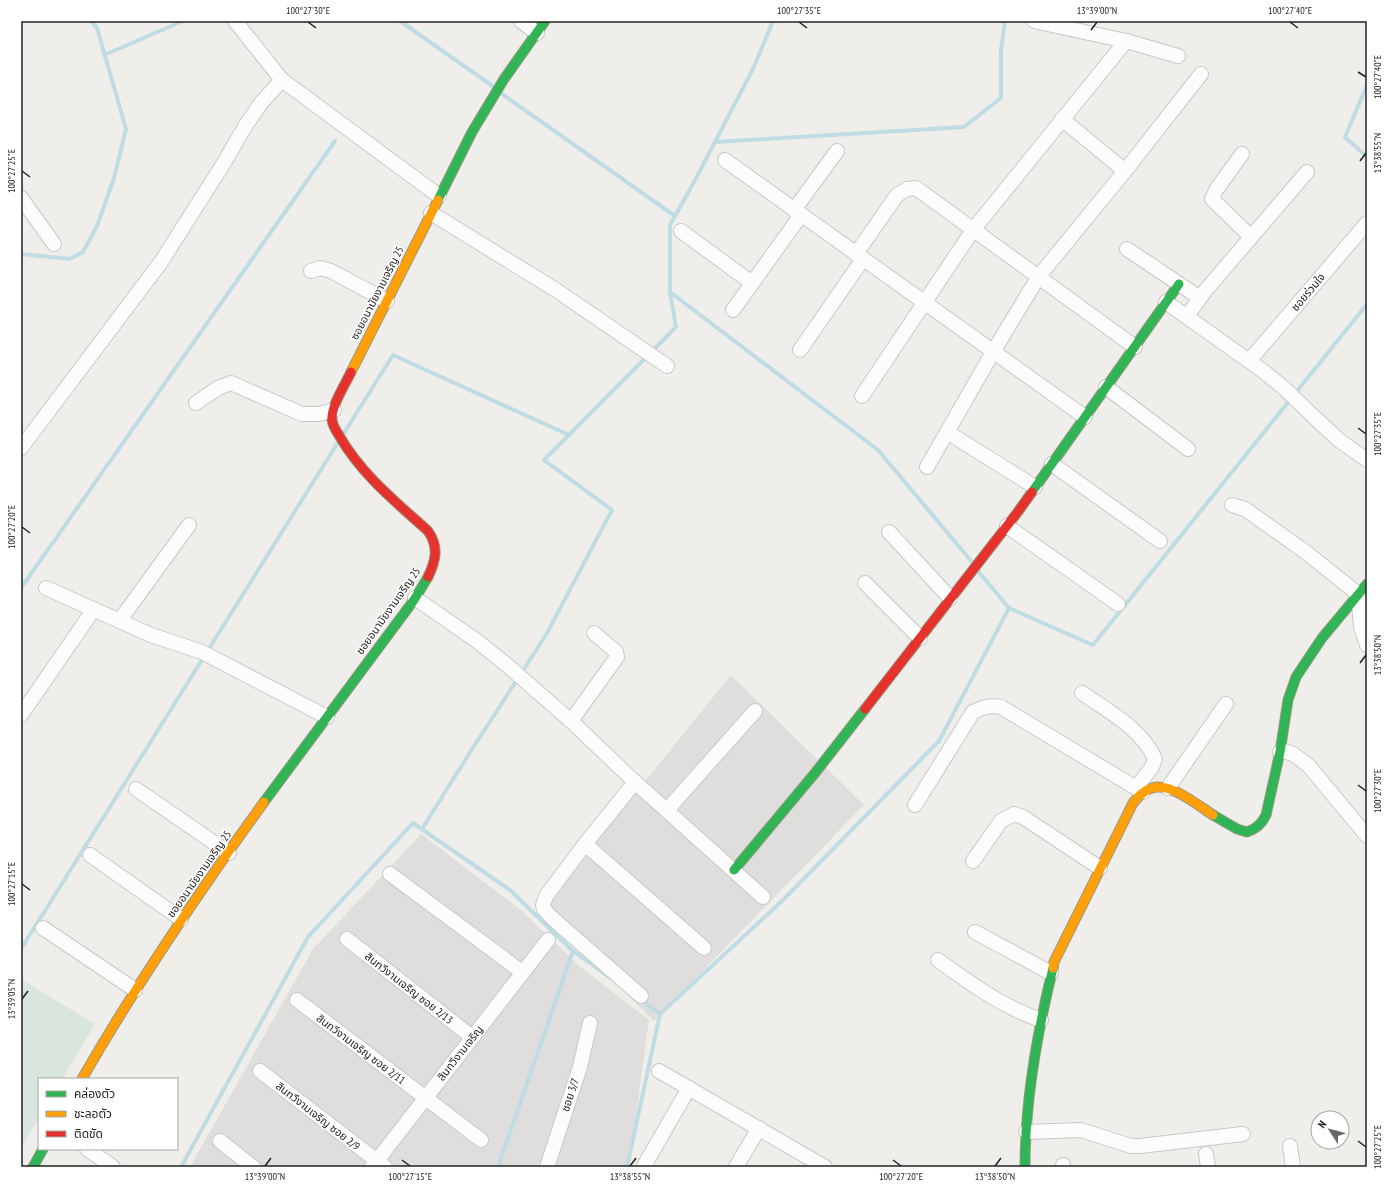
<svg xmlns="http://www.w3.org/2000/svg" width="1388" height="1188" font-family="'PT Sans Narrow','Noto Sans Thai',sans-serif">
<rect width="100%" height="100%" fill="#f0eeeb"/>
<!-- residential -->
<g fill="#dfdedc">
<path d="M731,675L864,805L654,1021L535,904L651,774Z"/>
<path d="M421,834L522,911L578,965L649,1020L629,1167H190L313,949Z"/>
</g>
<!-- wetland -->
<path fill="#d9e6de" d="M21,979L95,1024L62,1079H39V1118L21,1148Z"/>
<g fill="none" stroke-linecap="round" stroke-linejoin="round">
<!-- stream -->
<g stroke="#bfdbe3" stroke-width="4">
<path d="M400,21L494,87"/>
<path d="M104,55L183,21"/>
<path d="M1367,85L1345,137L1367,157"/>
<path d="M502,94L675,216"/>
<path d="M715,142L964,127L1001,98V50L1005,21"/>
<path d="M21,254L70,259L83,252L97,226L114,178L126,129L97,28L91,21"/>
<path d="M670,292V225L693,184L753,69L773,21"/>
<path d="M344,433L393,355L569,435"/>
<path d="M978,571L1009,608L1093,645L1367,304"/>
<path d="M21,588L335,141"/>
<path d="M422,829L467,757L546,635L612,510L544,460L676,327L670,292L878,450L972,562"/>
<path d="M21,949L337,444"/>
<path d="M641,1000L660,1014"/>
<path d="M181,1167L308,937L413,823L510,890L573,951L609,977"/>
<path d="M498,1167L573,951"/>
<path d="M627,1167L660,1014L783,900L939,741L1009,608"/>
</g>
<defs>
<g id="street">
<path d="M235,21L282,80L439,196"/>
<path d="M521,21L537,33"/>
<path d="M1034,21L1126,41L1178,56"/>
<path d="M1062,119L1125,171"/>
<path d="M1242,154L1216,190L1212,199L1251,237"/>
<path d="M725,160L1085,417"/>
<path d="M21,198L54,244"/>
<path d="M794,210L837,151"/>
<path d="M431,213L556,290L667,366"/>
<path d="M681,231L752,283"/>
<path d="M1127,249L1200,298"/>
<path d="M856,254L897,195L907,189L916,188L1135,347"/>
<path d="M311,271L320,268L331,271L387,301"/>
<path d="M1166,302L1263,371L1284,388L1315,418L1340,441L1367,460"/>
<path d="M733,310L801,215"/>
<path d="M1187,316L1205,291L1307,172"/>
<path d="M800,350L863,259"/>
<path d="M1249,361L1367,223"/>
<path d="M1106,387L1188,449"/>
<path d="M862,396L973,230L1126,41"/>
<path d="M196,403L218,388L231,383L302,414H319L334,410"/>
<path d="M947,432L1035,487"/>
<path d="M21,448L161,262L222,166L246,125L261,103L282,80"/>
<path d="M1052,464L1160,541"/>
<path d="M927,467L993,352L1039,276L1125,171L1201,74"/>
<path d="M1232,505L1245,509L1307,553L1358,594L1361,627L1367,645"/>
<path d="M1007,526L1118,604"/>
<path d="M889,532L950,598"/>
<path d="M865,583L920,638"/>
<path d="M46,588L151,635L202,652L327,717"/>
<path d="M415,598L477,641L508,666L571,721L635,782L763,897"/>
<path d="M120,620L189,525"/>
<path d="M1082,693C1108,711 1142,729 1155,759L1152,767L1136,788"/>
<path d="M21,715L94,609"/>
<path d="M571,721L617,657L616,652L594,633"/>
<path d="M1280,752L1284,751L1293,754L1308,765L1367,836"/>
<path d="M635,782L585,844L546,896L543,905L544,909L551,917L641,996"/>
<path d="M1168,788L1226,704"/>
<path d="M136,789L229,853"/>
<path d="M915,805L973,712C983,707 990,705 1001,707L1143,792"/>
<path d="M667,810L755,711"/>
<path d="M585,844L704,948"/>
<path d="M90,855L181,919"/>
<path d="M973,861L1001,821L1014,814L1023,817L1100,868"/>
<path d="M390,874L522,972"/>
<path d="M43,928L135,990"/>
<path d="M975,932L1051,973"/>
<path d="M347,939L472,1037"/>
<path d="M938,960C970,983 1004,1008 1041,1020"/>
<path d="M297,1000L481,1140"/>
<path d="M260,1071L385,1167"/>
<path d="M659,1071L825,1167"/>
<path d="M1026,1132L1081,1130L1131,1146H1140L1243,1134"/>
<path d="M220,1141L253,1167"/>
<path d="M1290,1146L1293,1167"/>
<path d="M87,1149L113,1167"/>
<path d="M1206,1154L1208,1167"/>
<path d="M1063,1165V1167"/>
<path d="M644,1166L689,1088"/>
<path d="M372,1167L548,940"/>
<path d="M547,1167L580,1067L590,1023"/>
<path d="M736,1167L759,1128"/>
</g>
<g id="fast">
<path d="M438,200L472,132L504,79L545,21"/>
<path d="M1032,492L1179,284"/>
<path d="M264,802L414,600L428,577"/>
<path d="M1213,815L1237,829L1247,832C1256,829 1262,824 1266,815L1280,752L1288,700L1296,677L1322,638L1367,584"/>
<path d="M734,870L815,773L865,709"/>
<path d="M33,1167L43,1149"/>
<path d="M1025,1167C1025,1100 1037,1033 1053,968"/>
</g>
<g id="slow">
<path d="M351,372L438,200"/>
<path d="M1053,968L1054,962L1133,803C1138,797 1144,790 1152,788C1170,782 1199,806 1213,815"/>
<path d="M82,1079C137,983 199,892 264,802"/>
</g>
<g id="jam">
<path d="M351,372C345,385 331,406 332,420C333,427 337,432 340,437C362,475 396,502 428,531C439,547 436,560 428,577"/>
<path d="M865,709L1017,513L1032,492"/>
</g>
</defs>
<!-- street casing -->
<use href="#street" stroke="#c9c8c7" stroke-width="16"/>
<!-- fast casing -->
<use href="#fast" stroke="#999a82" stroke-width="11"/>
<!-- slow casing -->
<use href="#slow" stroke="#999a82" stroke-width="11"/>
<!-- jam casing -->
<use href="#jam" stroke="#999a82" stroke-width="11"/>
<!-- street -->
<use href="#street" stroke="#fdfcfc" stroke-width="14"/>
<!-- fast -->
<use href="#fast" stroke="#30b455" stroke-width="9"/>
<!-- slow -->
<use href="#slow" stroke="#ff9f0a" stroke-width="9"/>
<!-- jam -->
<use href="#jam" stroke="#e5322d" stroke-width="9"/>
</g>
<!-- ticks -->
<path fill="none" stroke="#222" stroke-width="1.5" d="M308,22L316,28M799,22L807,28M1290,22L1298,28M1091,30L1097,22M1358,72L1366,77M1360,161L1366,153M22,171L30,177M1358,428L1366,434M22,527L30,533M1360,663L1366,655M1358,785L1366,791M22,884L30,890M22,999L28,991M1358,1141L1366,1147M402,1160L410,1166M893,1160L901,1166M265,1166L271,1158M630,1166L636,1158M995,1166L1001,1158"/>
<g text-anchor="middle" stroke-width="3" stroke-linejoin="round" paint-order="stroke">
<!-- street labels -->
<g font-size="11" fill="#222" stroke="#fff">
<text transform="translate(1308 292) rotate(-50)" y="4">ซอยร่วมใจ</text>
<text transform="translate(377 293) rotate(-63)" y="4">ซอยอนามัยงามเจริญ 25</text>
<text transform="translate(388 611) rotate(-55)" y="4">ซอยอนามัยงามเจริญ 25</text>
<text transform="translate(199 874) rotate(-55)" y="4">ซอยอนามัยงามเจริญ 25</text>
<text transform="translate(409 988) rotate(38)" y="4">สินทวีงามเจริญ ซอย 2/13</text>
<text transform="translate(361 1049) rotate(37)" y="4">สินทวีงามเจริญ ซอย 2/11</text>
<text transform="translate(460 1053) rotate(-52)" y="4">สินทวีงามเจริญ</text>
<text transform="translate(570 1095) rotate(-72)" y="4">ซอย 3/7</text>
<text transform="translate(318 1116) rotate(38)" y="4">สินทวีงามเจริญ ซอย 2/9</text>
</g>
</g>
<!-- border -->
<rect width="1388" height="1188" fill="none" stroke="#ffffff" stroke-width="44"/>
<!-- legend -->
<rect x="38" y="1078" width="140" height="72" fill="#ffffff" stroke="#a7a7a7"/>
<rect x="46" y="1091" width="20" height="6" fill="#30b455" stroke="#a7a7a7"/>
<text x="74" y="1098" font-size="12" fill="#222222">คล่องตัว</text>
<rect x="46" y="1111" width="20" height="6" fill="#ff9f0a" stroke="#a7a7a7"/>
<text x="74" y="1118" font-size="12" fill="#222222">ชะลอตัว</text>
<rect x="46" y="1131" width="20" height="6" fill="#e5322d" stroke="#a7a7a7"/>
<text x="74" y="1138" font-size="12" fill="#222222">ติดขัด</text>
<!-- north arrow -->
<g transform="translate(1330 1130) rotate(306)"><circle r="19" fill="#ffffff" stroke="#a7a7a7"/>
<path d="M0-3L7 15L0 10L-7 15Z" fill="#6a6968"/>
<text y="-6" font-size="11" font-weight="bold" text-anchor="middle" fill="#222222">N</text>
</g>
<rect x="22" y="22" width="1344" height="1144" fill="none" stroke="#222" stroke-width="1.5"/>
<g font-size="10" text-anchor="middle" fill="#222">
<text x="308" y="14">100°27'30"E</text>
<text x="799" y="14">100°27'35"E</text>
<text x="1097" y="14">13°39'00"N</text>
<text x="1290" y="14">100°27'40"E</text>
<text transform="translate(1377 77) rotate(-90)" y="4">100°27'40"E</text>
<text transform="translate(1377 153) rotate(-90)" y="4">13°38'55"N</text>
<text transform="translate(11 171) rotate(-90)" y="4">100°27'25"E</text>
<text transform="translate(1377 434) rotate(-90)" y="4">100°27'35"E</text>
<text transform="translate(11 527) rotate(-90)" y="4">100°27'20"E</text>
<text transform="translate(1377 655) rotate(-90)" y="4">13°38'50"N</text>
<text transform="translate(1377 791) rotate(-90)" y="4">100°27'30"E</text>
<text transform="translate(11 884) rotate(-90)" y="4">100°27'15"E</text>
<text transform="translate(11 999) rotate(-90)" y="4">13°39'05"N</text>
<text transform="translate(1377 1147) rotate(-90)" y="4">100°27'25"E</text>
<text x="265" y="1180">13°39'00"N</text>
<text x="410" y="1180">100°27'15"E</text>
<text x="630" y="1180">13°38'55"N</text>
<text x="901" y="1180">100°27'20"E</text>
<text x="995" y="1180">13°38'50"N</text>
</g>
</svg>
